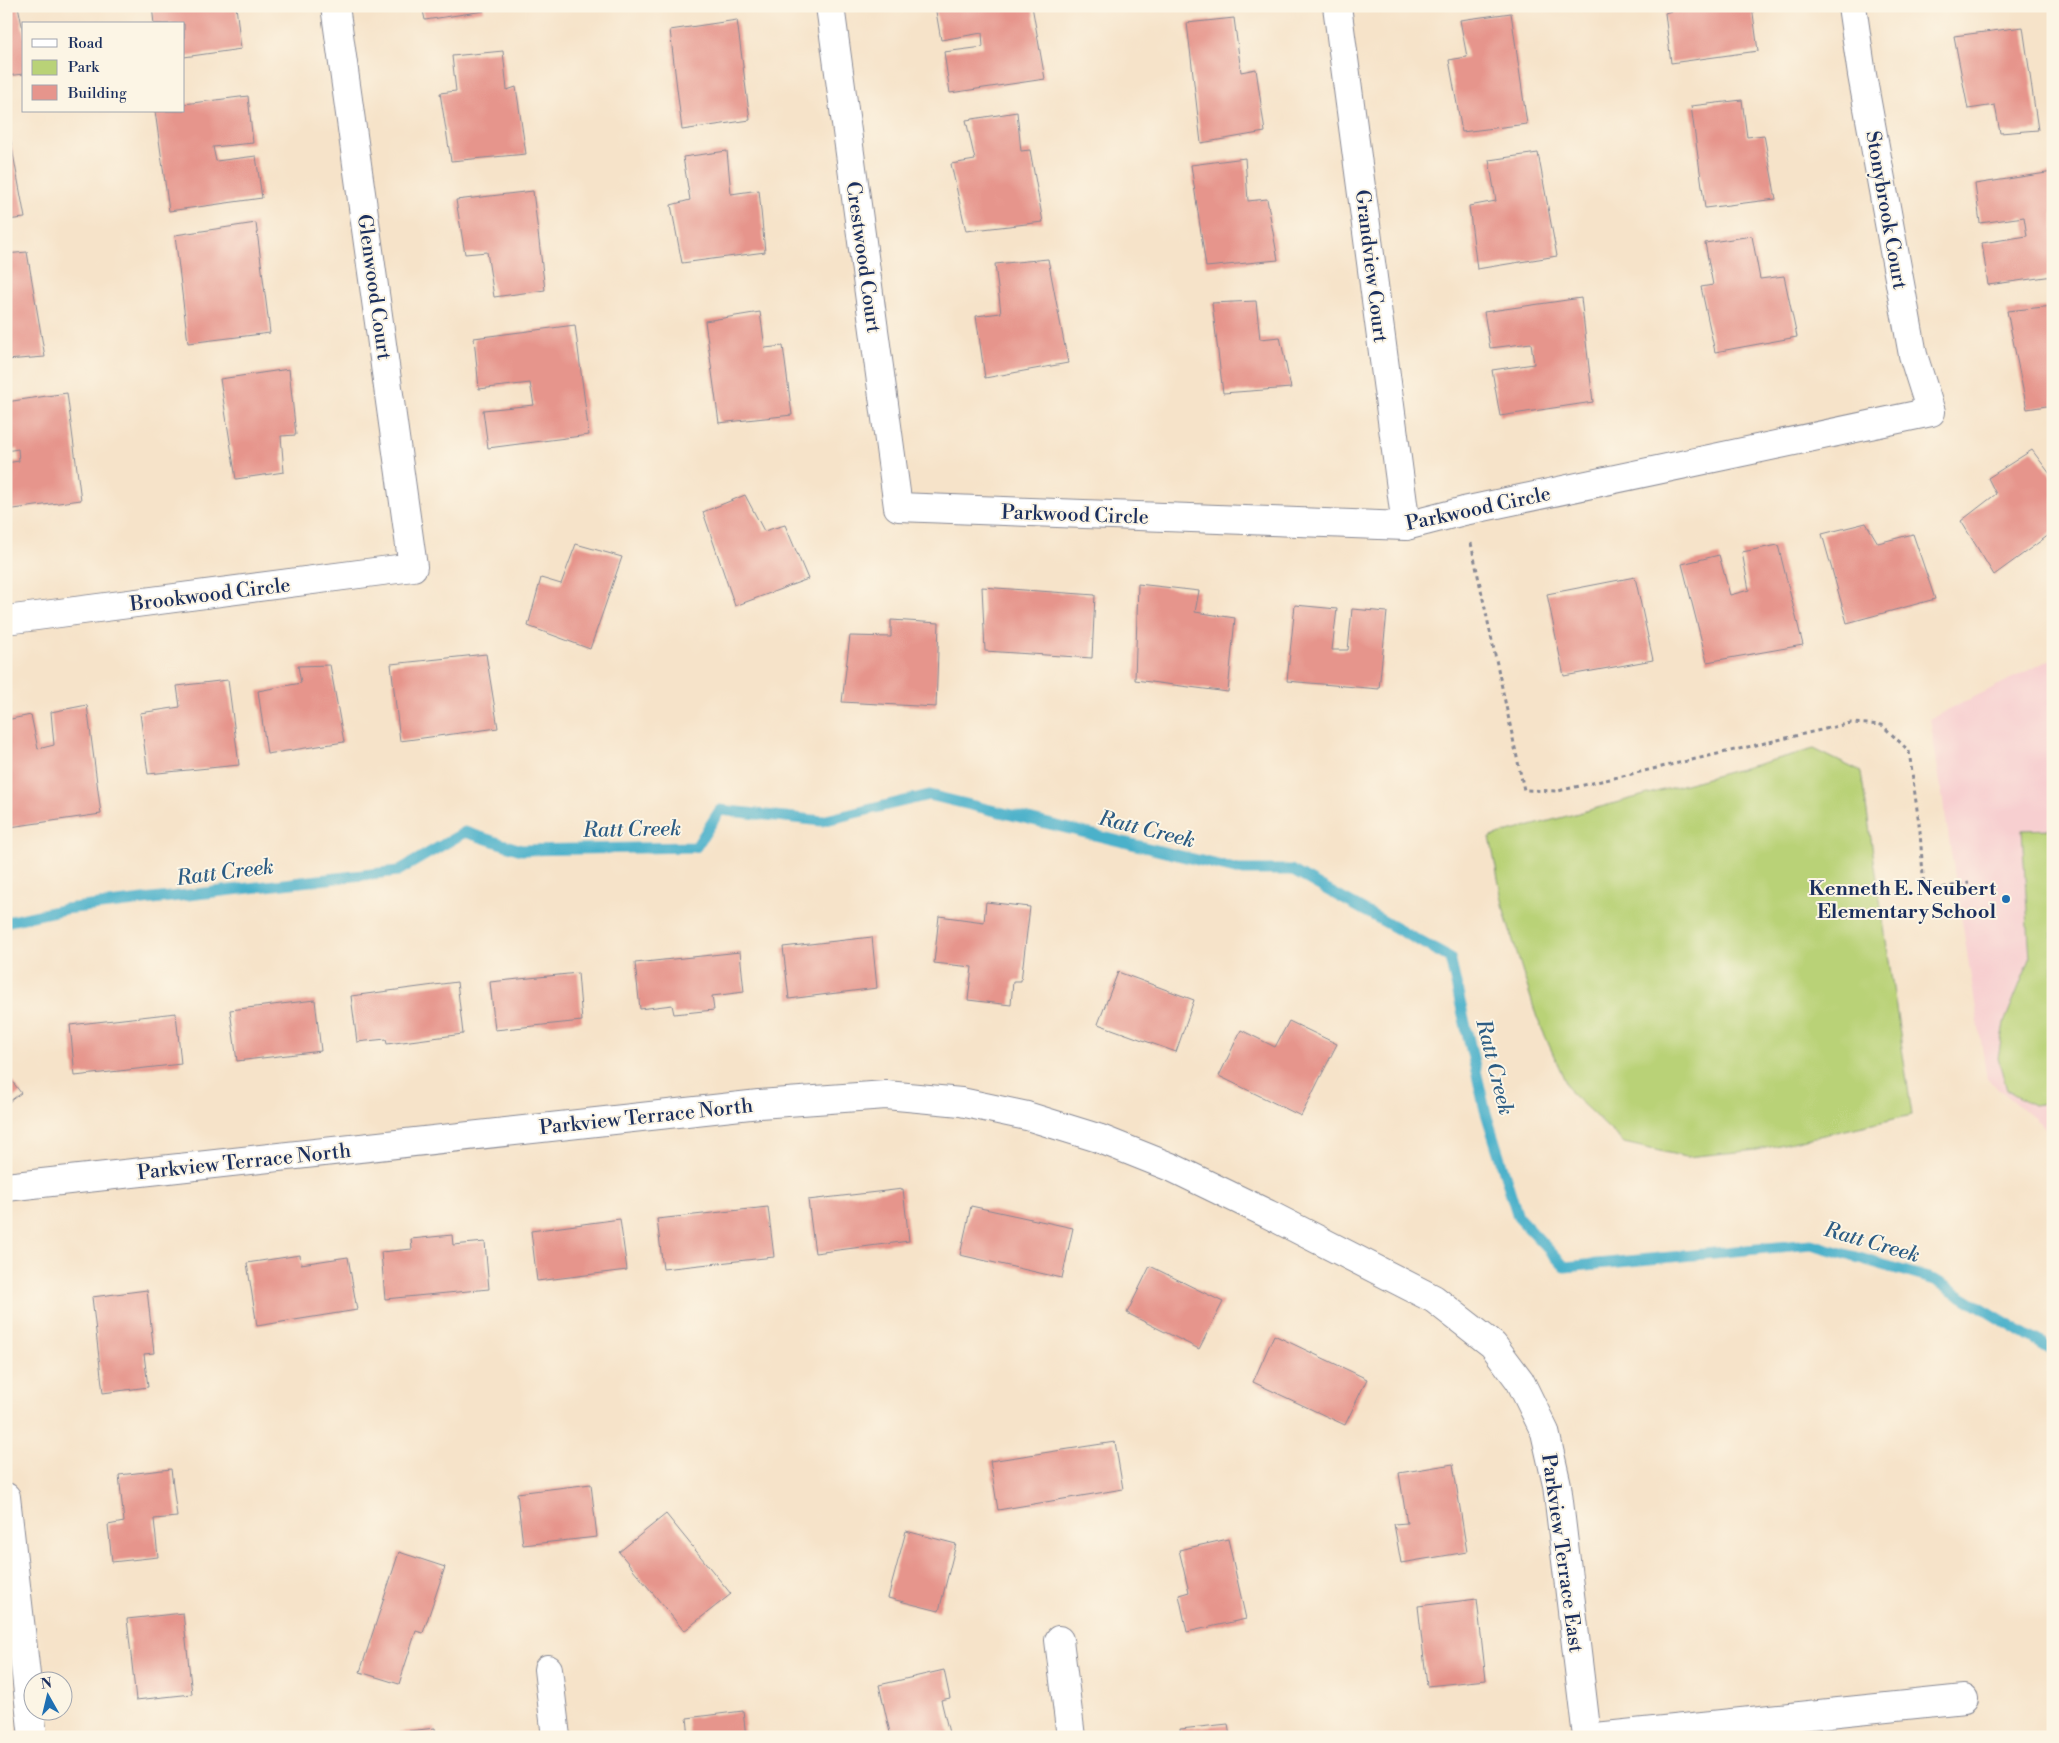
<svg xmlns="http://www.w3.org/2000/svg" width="2059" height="1743" font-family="'Libre Bodoni',serif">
<rect width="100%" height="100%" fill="#fcf5e5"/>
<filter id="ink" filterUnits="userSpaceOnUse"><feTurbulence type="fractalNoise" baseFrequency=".02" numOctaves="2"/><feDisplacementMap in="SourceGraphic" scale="10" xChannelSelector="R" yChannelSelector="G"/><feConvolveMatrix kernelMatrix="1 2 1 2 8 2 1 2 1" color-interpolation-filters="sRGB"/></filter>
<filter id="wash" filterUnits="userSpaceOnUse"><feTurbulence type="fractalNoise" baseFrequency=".0096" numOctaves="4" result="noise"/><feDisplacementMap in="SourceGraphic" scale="20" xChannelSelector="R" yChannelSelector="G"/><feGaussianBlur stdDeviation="1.12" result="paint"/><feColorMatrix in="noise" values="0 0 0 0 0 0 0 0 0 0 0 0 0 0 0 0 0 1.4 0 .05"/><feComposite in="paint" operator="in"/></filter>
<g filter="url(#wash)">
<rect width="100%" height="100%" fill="#f6e3c9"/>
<!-- built -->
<path fill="#f7cfd0" d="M2053,658V1134L1987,1079L1930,719Z"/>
<!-- green -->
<g fill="#b9d277" stroke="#6a806a">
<path d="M1814,749L1861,772L1912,1115L1757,1150L1686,1157L1624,1143L1570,1092L1537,1018L1505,915L1490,837Z"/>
<path d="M2053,829V1102L2033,1105L2007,1090L1998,1058L2004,1023L2030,959L2022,830Z"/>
</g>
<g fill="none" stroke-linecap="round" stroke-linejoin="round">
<!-- stream -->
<path stroke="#4bb1ca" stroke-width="11" d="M6,922L65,909L398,871L465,832L521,850L696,847L720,810L822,821L929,795L1239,870H1291L1450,958L1485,1110L1518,1217L1565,1267L1811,1244L1935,1280L2053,1351"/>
</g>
<g id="blocks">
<!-- building -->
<g fill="#e6958c">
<path d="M6,6H18L24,35V74L6,76Z"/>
<path d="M152,6H236L241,49L184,57V24H154Z"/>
<path d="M422,6H483L484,11L425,20Z"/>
<path d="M935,6H1032L1045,79L950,93L944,52L983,47L982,33L941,40Z"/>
<path d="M1671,6H1752L1758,51L1671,63L1665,13L1671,11Z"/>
<path d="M1511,13L1527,124L1462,132L1449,60L1467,57L1460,20Z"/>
<path d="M1234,18L1241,72L1256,69L1265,132L1201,143L1187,23Z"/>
<path d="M737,20L750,120L682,130L670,30Z"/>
<path d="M2023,27L2038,130L2000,133L1995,105L1968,109L1954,36Z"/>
<path d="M503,51L507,90L516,87L526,154L451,161L440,93L456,91L452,56Z"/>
<path d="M248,96L253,143L213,147L216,161L256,156L262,198L169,211L155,111H184V104Z"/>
<path d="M1742,100L1747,137L1764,135L1776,199L1705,208L1691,106Z"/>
<path d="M1017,112L1021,151L1030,150L1043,222L966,231L951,164L975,160L966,120Z"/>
<path d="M6,116L25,218L6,220Z"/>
<path d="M727,151L731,194L759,190L765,252L682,263L671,205L690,200L683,157Z"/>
<path d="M1538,153L1557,256L1477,269L1469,206L1496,201L1489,160Z"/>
<path d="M1245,158L1248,201L1267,199L1278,260L1206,267L1191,165Z"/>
<path d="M2053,172V276L1988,285L1982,243L2027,236L2024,217L1980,223L1975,184Z"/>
<path d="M533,191L545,290L494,297L487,252L465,254L456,200Z"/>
<path d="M256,223L270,333L188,343L175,235Z"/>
<path d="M1752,236L1760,279L1784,276L1797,337L1715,352L1701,287L1713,285L1705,243Z"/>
<path d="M27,252L45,357L6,360V254Z"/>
<path d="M1048,259L1068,363L985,378L976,316L1001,313L995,264Z"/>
<path d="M1581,298L1593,402L1500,416L1492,370L1534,364L1531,343L1490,348L1484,312Z"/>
<path d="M1256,301L1260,339L1280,337L1291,388L1223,393L1212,303Z"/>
<path d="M2053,306V405L2027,409L2007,311Z"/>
<path d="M760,312L765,348L783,346L792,415L719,423L705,321Z"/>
<path d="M575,325L589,435L488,448L483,410L534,405L530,383L479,389L474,338Z"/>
<path d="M289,369L296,435L281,436L284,472L236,479L220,379Z"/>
<path d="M67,393L81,500L6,510V463L19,461L18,449L6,451V402Z"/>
<path d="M2032,450L2053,478V532L1994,575L1961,521L1996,494L1988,478Z"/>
<path d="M745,495L764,531L785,525L808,579L735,606L703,512Z"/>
<path d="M1866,523L1878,543L1913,534L1935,599L1847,623L1822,534Z"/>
<path d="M576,544L622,557L590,649L528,626L541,578L561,584Z"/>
<path d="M1778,545L1803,645L1707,662L1682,564L1719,555L1730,595L1749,590L1742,552Z"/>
<path d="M1635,577L1653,660L1564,676L1547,594Z"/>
<path d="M1138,584L1199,591L1195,612L1235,618L1228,692L1135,680Z"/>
<path d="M982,587L1095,595L1092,658L985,651Z"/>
<path d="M1295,605L1337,609L1332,650H1348L1352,609L1387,612L1379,689L1287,681Z"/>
<path d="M891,620L939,623L936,707L842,702L850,636L891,637Z"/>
<path d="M486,654L498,728L400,741L391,664Z"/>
<path d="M330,665L344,742L267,754L258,691L301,683L298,666Z"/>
<path d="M228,680L239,765L148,774L140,713L180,707L177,686Z"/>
<path d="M87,705L101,814L10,827L6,807V720L31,715L38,749L54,745L51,712Z"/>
<path d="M986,902L1030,907L1021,981H1013L1011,1005L968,1000L972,967L934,963L939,916L984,922Z"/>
<path d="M872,937L877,988L789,999L783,947Z"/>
<path d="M740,952L744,992L712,996L714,1010L674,1014L672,1005L640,1009L635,963Z"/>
<path d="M1118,972L1194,1000L1176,1052L1098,1024Z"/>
<path d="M578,973L582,1021L495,1030L490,982Z"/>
<path d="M457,982L463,1034L387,1044L386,1039L357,1042L351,996Z"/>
<path d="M315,1000L321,1051L237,1061L230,1010Z"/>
<path d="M176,1013L181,1064L75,1076L70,1025Z"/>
<path d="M1289,1021L1337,1044L1301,1116L1219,1076L1241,1030L1275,1047Z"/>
<path d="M6,1073L21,1093L6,1104Z"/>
<path d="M903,1189L909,1241L815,1253L808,1200Z"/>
<path d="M971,1206L1073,1228L1062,1278L960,1255Z"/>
<path d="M768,1207L774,1257L663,1269L657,1219Z"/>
<path d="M620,1219L627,1270L537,1281L531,1231Z"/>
<path d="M452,1235L453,1245L485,1242L489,1289L385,1299L381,1252L412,1249L411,1239Z"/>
<path d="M300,1255L301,1264L348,1257L357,1310L257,1326L247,1263Z"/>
<path d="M1150,1266L1223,1302L1199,1349L1127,1313Z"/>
<path d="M147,1290L154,1353L144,1354L148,1387L103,1393L92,1297Z"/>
<path d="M1274,1335L1367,1379L1345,1425L1253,1382Z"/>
<path d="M1115,1442L1123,1489L998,1510L990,1461Z"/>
<path d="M1453,1464L1467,1552L1401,1563L1394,1524L1407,1523L1399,1473Z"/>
<path d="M171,1469L177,1517L154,1519L158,1557L112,1562L108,1525L124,1522L119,1475Z"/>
<path d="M591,1484L597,1537L523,1545L517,1493Z"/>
<path d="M666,1514L731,1594L684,1631L619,1552Z"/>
<path d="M906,1531L956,1544L939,1611L888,1598Z"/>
<path d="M1228,1539L1246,1619L1187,1632L1179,1595L1189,1592L1179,1550Z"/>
<path d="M399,1552L445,1567L423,1633L416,1631L399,1684L360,1672Z"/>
<path d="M1477,1599L1486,1680L1427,1686L1418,1606Z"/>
<path d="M183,1613L192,1694L136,1700L127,1619Z"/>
<path d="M944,1670L950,1698L941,1700L950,1737H891L879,1685Z"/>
<path d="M743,1711L746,1737H689L687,1718Z"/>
<path d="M1228,1724L1230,1737H1181L1180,1729Z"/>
<path d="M435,1728L436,1737H383V1734Z"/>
</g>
</g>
</g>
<g filter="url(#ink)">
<use href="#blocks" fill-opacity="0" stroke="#888994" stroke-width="1"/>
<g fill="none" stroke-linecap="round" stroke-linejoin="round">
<defs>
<g id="minor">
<path d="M830,6L898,507L1406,526L1464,511L1931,412L1913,355L1862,75L1852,6"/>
<path d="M1337,6L1406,526"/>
<path d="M6,620L413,567L335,6"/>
<path d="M6,1187L759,1104L886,1095L961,1102L1027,1116L1098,1138L1173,1168L1268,1214L1434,1299L1493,1345L1520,1381L1545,1432L1557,1485L1587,1737"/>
<path d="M6,1497L33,1737"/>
<path d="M1059,1640L1071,1737"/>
<path d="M548,1669L556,1737"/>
<path d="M1596,1737L1964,1699"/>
</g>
</defs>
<!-- minor casing -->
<use href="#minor" stroke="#888994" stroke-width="30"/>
<!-- path -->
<path stroke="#888994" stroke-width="3" stroke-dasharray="4 4" stroke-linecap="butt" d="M1471,543L1524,790L1558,791L1851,723L1882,725L1909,751L1920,831L1924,891L1969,883"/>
<!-- minor -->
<use href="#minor" stroke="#fff" stroke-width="28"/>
</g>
</g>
<!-- markers -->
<circle fill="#1f6fb2" stroke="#fcf5e5" stroke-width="2" cx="2006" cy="899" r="5"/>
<g text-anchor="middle" stroke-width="4" stroke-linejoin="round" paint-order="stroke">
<!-- street labels -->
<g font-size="20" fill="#1b2f5e" stroke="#fcf5e5">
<text transform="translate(1887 210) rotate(80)" y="7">Stonybrook Court</text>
<text transform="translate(864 257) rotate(82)" y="7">Crestwood Court</text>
<text transform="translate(1372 266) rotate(83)" y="7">Grandview Court</text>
<text transform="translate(375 287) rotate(82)" y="7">Glenwood Court</text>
<text transform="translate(1478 508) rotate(-12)" y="7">Parkwood Circle</text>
<text transform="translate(1075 514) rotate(2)" y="7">Parkwood Circle</text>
<text transform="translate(210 594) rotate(-7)" y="7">Brookwood Circle</text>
<text transform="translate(646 1116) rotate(-6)" y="7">Parkview Terrace North</text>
<text transform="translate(244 1161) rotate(-6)" y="7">Parkview Terrace North</text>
<text transform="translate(1563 1553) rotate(82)" y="7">Parkview Terrace East</text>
</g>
<!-- poi labels -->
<g font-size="20" font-weight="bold" fill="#1b2f5e" stroke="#fcf5e5" text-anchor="end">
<text x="1996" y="895">Kenneth E. Neubert<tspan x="1996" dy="23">Elementary School</tspan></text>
</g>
<!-- water labels -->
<g font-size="21" font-style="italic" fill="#2c5c84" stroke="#fcf5e5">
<text transform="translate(632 829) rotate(-1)" y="7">Ratt Creek</text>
<text transform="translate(1147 829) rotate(14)" y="7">Ratt Creek</text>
<text transform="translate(225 872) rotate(-7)" y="7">Ratt Creek</text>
<text transform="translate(1495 1067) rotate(76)" y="7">Ratt Creek</text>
<text transform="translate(1872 1242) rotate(16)" y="7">Ratt Creek</text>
</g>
</g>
<!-- margin -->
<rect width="2059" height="1743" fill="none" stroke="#fcf5e5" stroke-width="25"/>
<!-- legend -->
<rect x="22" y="22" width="162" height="90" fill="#fcf5e5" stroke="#a2a6af"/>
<rect x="32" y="39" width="25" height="8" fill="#ffffff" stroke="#a2a6af"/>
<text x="68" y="48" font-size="15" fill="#1b2f5e">Road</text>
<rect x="32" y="60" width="25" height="15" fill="#b9d277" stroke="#a2a6af"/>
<text x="68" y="72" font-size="15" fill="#1b2f5e">Park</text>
<rect x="32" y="85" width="25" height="15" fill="#e6958c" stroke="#a2a6af"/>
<text x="68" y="98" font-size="15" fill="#1b2f5e">Building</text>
<!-- north arrow -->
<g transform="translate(48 1696) rotate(352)"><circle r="24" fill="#fcf5e5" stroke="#a2a6af"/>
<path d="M0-4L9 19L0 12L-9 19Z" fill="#1f6fb2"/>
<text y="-8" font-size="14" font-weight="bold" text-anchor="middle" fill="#1b2f5e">N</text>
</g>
</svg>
